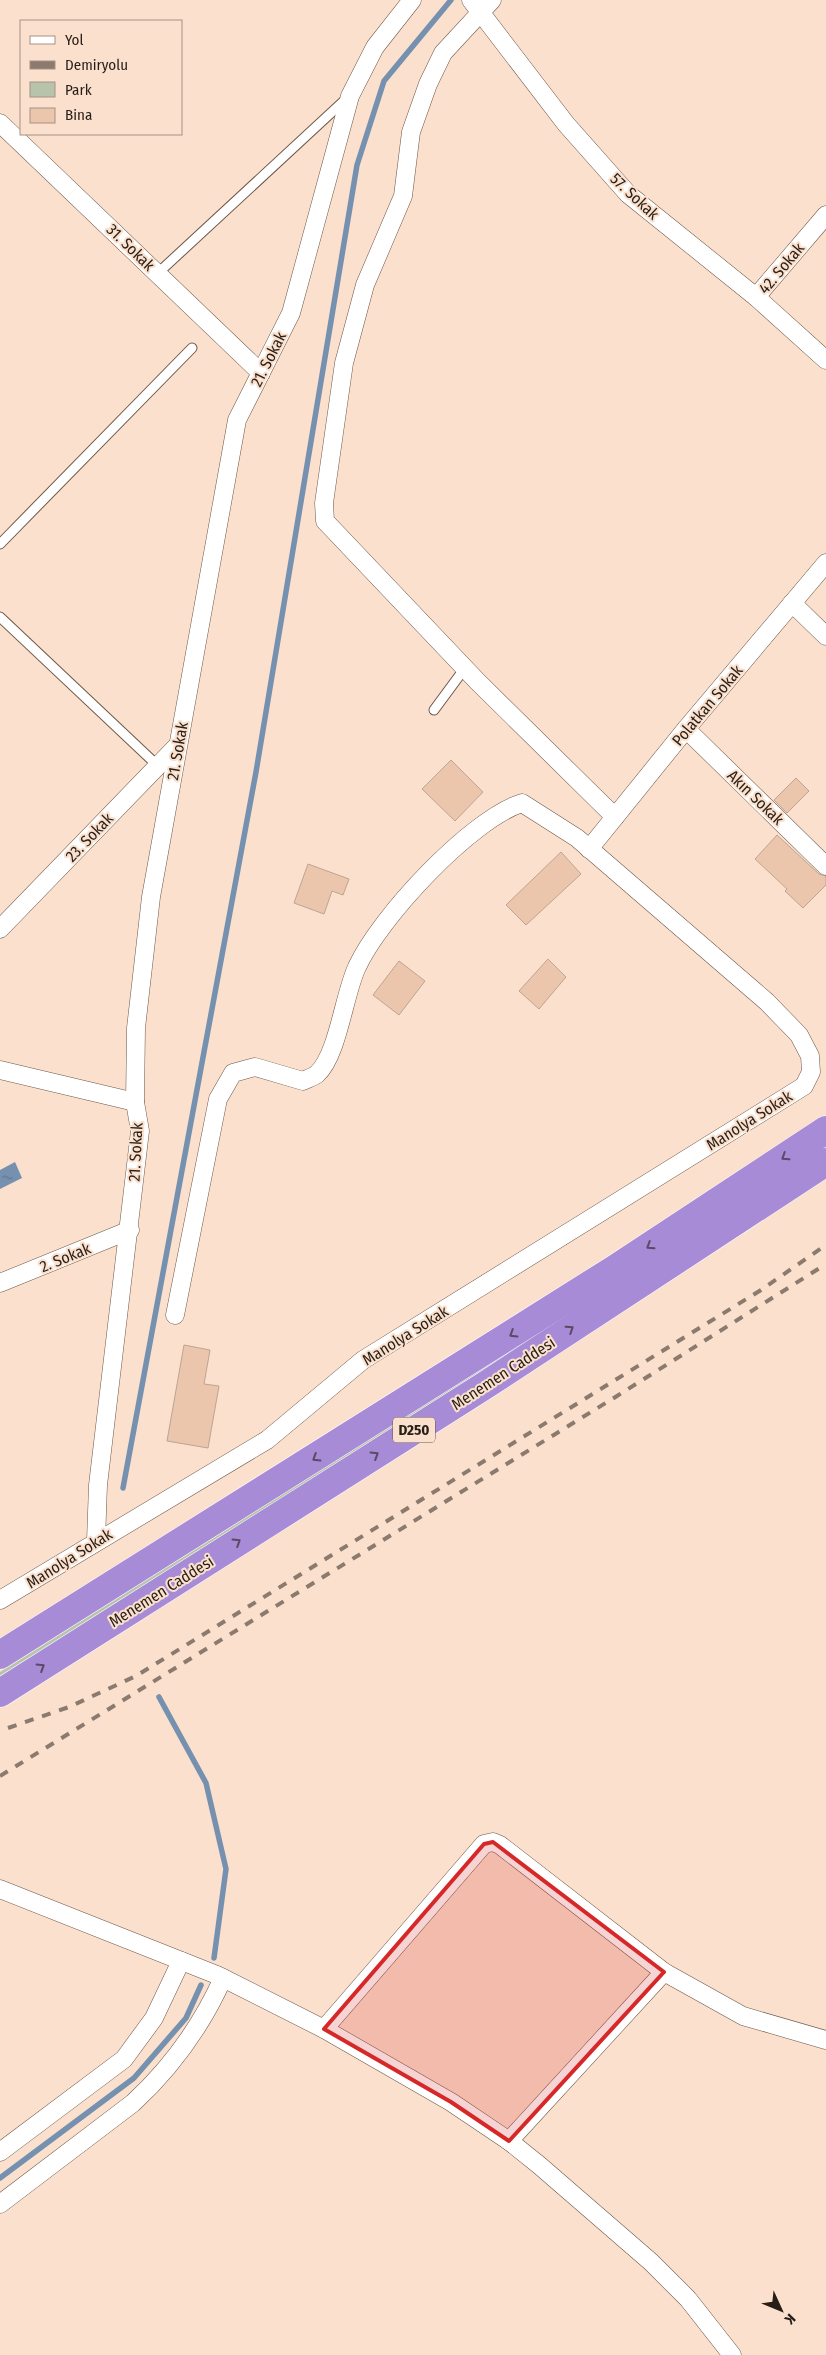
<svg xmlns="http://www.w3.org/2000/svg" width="826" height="2355" font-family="'Fira Sans Condensed',sans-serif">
<defs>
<pattern id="water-ripples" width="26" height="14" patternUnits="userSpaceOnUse" patternTransform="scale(1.25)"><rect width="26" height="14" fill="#7591af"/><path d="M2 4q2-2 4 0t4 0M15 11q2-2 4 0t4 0" fill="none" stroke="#60768d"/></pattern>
</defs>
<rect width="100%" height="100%" fill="#fae0cd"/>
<!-- green -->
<path fill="#b8c3ac" d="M826,1143V1154L0,1682V1672L458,1384L758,1192Z"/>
<!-- water -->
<path fill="url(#water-ripples)" d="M15,1162L22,1178L0,1189V1170Z"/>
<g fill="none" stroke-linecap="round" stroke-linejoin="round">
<!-- stream -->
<g stroke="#7591af" stroke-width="5.5">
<path d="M123,1488L256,772L357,165L384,81L451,0"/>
<path d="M159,1697L206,1783L226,1869L214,1958"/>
<path d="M0,2178L134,2078L186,2018L201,1985"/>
</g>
</g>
<!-- building -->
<g fill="#ebc6ac" stroke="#bda493">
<path d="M451,760L483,792L455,821L422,789Z"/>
<path d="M796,778L809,791L787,813L774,800Z"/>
<path d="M777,835L819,874L826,876V885L803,908L785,891L787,889L755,859Z"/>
<path d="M561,852L581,874L526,925L506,905Z"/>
<path d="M308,864L349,879L343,895L332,891L324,914L294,903Z"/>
<path d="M548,959L566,977L539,1009L519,991Z"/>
<path d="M399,961L425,981L399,1015L373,995Z"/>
<path d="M184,1345L210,1350L204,1384L219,1386L208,1448L167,1441Z"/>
</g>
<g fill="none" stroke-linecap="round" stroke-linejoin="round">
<defs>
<g id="lane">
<path d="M158,273L346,99"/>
<path d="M0,544L192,348"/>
<path d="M0,617L158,766"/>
<path d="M434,710L465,668"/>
</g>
<g id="street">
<path d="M471,0L566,124L628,194L756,297L826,360"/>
<path d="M492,0L443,53L428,84L411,132L403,196L365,285L344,363L324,503L325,521L477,681L615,817"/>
<path d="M0,123L261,373"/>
<path d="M756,297L826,215"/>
<path d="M792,603L826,636"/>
<path d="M686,729L826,866"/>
<path d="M589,849L686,729L826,563"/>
<path d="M0,929L178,745"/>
<path d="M0,1070L135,1102"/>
<path d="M0,1283L130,1230"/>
<path d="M96,1541L98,1485L140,1131L135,1102L136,1028L151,897L237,420L291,313L350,96L375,47L412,0"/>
<path d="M0,1600L267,1440L363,1360L804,1086L811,1072L810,1056L799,1035L767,1002L577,838L522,803C471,819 379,918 357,967C344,994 338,1055 317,1074C313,1077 307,1079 303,1081L255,1067L233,1073L218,1099L175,1315"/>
<path d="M0,1889L217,1975L324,2029L451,2102L509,2141L539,2165L651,2262L688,2299L732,2355"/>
<path d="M324,2029L484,1844L493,1842L500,1845L664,1972L743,2016L826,2040"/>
<path d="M509,2141L664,1972"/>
<path d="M0,2152L124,2059L154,2018L181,1961"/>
<path d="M0,2204L133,2103C172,2067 201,2027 223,1978"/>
</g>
<g id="highway">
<path d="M0,1655L613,1270L826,1130"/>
<path d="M0,1693L484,1386L826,1162"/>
</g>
</defs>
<!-- lane casing -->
<use href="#lane" stroke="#6d5748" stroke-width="11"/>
<!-- street casing -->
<use href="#street" stroke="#6d5748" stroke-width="19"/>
<!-- highway casing -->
<use href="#highway" stroke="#fff" stroke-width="29"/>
<!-- lane -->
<use href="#lane" stroke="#fff" stroke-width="9"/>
<!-- street -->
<use href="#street" stroke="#fff" stroke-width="18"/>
<!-- highway -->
<use href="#highway" stroke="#a78bd7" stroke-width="28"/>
<!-- rail -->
<g stroke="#8b7a6d" stroke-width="4" stroke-dasharray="9 9" stroke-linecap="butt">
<path d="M8,1728L69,1707L136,1676L761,1290L826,1245"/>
<path d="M0,1776L617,1396L826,1264"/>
</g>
</g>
<!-- one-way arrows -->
<defs><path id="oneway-chevron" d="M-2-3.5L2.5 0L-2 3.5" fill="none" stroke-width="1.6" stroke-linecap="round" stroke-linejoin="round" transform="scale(1.25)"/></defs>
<g stroke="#5a4a64">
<use href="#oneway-chevron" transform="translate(785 1157) rotate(147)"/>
<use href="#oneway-chevron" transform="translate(650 1246) rotate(147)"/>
<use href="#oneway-chevron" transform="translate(570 1329) rotate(-33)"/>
<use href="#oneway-chevron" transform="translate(513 1334) rotate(148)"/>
<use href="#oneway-chevron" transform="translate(375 1455) rotate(-32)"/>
<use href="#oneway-chevron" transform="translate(316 1458) rotate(148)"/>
<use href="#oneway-chevron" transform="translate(237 1542) rotate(-32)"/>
<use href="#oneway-chevron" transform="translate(41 1667) rotate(-32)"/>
</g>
<!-- marked area -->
<path fill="#d62828" fill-opacity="0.2" stroke="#d62828" stroke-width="4" stroke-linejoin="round" d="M493,1842L664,1972L509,2141L451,2102L324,2029L484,1844Z"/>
<g text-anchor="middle" stroke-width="4" stroke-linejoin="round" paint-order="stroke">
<!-- shield labels -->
<rect fill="#fae0cd" stroke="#66584e" stroke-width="1" x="393" y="1417.5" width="42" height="25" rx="4"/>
<g font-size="15" font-weight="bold" fill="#271e17">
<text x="414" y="1435">D250</text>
</g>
<!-- street labels -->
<g font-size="16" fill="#271e17" stroke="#fae0cd">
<text transform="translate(635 196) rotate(43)" y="6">57. Sokak</text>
<text transform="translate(131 247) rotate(44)" y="6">31. Sokak</text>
<text transform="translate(781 268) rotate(-50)" y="6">42. Sokak</text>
<text transform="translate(268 359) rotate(-63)" y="6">21. Sokak</text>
<text transform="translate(707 705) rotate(-50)" y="6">Polatkan Sokak</text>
<text transform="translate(177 751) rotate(-80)" y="6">21. Sokak</text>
<text transform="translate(756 797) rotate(44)" y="6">Akın Sokak</text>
<text transform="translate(89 837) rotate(-46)" y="6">23. Sokak</text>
<text transform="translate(749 1120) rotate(-32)" y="6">Manolya Sokak</text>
<text transform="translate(135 1152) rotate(-87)" y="6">21. Sokak</text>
<text transform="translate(65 1257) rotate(-22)" y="6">2. Sokak</text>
<text transform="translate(405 1335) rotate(-32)" y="6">Manolya Sokak</text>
<text transform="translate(503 1373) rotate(-33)" y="6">Menemen Caddesi</text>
<text transform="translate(69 1558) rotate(-32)" y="6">Manolya Sokak</text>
<text transform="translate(161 1591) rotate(-32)" y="6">Menemen Caddesi</text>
</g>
</g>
<!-- legend -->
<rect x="20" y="20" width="162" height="115" fill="#fae0cd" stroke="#a69284"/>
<rect x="30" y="36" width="25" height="8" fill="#ffffff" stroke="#a69284"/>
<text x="65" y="45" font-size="15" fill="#271e17">Yol</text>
<rect x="30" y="61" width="25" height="8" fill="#8b7a6d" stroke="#a69284"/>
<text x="65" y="70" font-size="15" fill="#271e17">Demiryolu</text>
<rect x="30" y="82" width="25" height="15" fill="#b8c3ac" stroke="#a69284"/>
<text x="65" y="95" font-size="15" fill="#271e17">Park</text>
<rect x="30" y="108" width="25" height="15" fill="#ebc6ac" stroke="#a69284"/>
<text x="65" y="120" font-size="15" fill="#271e17">Bina</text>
<!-- north arrow -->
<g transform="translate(781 2310) rotate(134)" stroke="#fae0cd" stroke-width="4" paint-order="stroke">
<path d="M0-4L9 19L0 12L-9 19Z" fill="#271e17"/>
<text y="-8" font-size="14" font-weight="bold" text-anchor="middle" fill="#271e17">K</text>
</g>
</svg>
